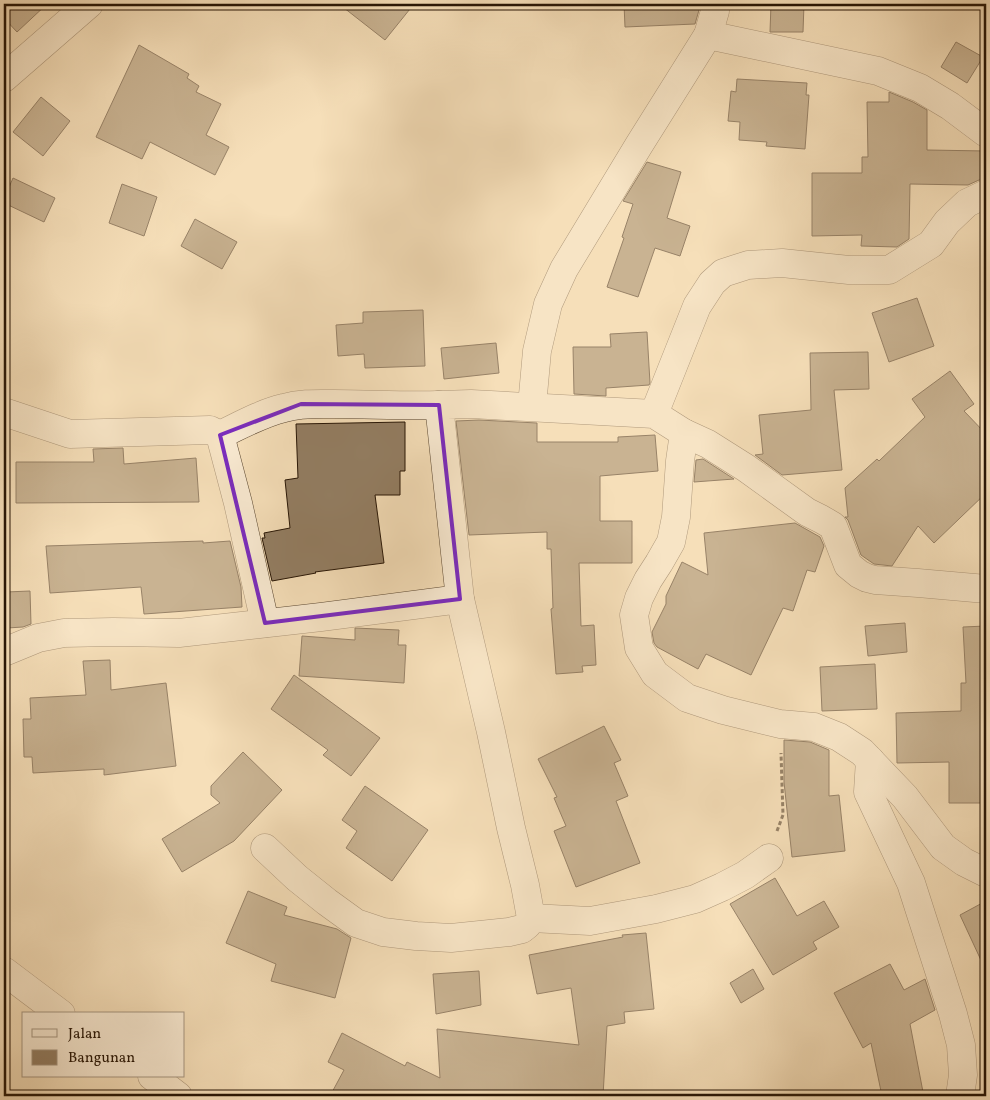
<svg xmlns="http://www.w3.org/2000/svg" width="990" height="1100" font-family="Vollkorn,serif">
<rect width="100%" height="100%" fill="#f6dfb9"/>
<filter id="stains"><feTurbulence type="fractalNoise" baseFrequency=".004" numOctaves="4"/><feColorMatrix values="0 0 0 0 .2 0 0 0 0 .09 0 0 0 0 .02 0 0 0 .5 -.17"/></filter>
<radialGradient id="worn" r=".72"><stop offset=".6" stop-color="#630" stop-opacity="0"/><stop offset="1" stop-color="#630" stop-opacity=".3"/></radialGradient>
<!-- building -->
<g fill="#937e63" stroke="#271505">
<path d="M4,4H47L17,32L4,18Z"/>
<path d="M339,4H414L385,40Z"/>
<path d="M624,4H699V10L695,24L625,27Z"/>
<path d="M771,4H804L803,32H770Z"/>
<path d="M956,42L983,57L967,83L941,67Z"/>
<path d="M139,45L189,74L187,78L199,86L196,92L221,104L206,135L229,147L215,175L150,142L142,159L96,137Z"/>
<path d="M737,79L807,83L806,95H809L805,149L766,146L767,142L739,140L740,122L728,121L731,91L736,92Z"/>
<path d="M889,92L913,102L927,110V150L986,151V179L979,180L968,185L910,184L909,239L897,247L861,246L862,235L812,236V173H862V157H868L867,102H889Z"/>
<path d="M41,97L70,121L43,156L13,132Z"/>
<path d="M647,162L681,172L667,218L690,226L680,256L655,248L638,297L607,287L624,238L622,237L633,204L623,201Z"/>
<path d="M13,178L55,198L44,222L4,203V199Z"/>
<path d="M122,184L157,197L144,236L109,223Z"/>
<path d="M195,219L237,242L222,269L181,246Z"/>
<path d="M917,298L934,346L889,362L872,313Z"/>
<path d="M423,310L425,366L365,368L364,354L338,356L336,325L363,323V312Z"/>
<path d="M647,332L650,383L649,385L606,388V396L574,394L573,347H611L610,334Z"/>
<path d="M496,343L499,373L444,379L441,348Z"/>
<path d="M868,352L869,389L834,390L842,470L782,475L755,455L763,454L759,415L811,410L810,353Z"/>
<path d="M950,371L974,404L964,411L986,434V493L934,543L918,526L892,566L874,564L861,555L848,520L845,517H848L845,488L877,459L879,461L925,417L912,399Z"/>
<path d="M479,420L537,423V442H618V437L655,435L658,471L600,476V521H632V563H579L581,626L594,625L596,665L582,666L583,672L556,674L551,609L553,608L551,549H547V532L469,535L456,421Z"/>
<path d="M405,422V471H400V495H375L384,563L315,572L316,573L272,581L262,538H265L264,533L290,528L285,480L298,478L296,424Z"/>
<path d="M123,448L124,464L196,458L199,502L16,503V462H94L93,449Z"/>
<path d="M703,459L734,479L694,482L696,460Z"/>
<path d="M795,523L820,537L824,546L815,572L807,570L793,611L783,608L751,675L706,654L698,669L657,647L654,643L652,632L666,604V596L682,562L708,575L704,533Z"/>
<path d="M203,541V543L230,541L241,587L242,607L144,614L141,587L50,593L46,546Z"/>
<path d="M30,591L31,624L23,627L7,628L6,592Z"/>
<path d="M905,623L907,652L868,656L865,626Z"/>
<path d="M986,626V803H949V762L897,763L896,713L961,711V683H966L963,627Z"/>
<path d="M355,628L399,630L398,645H406L404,683L299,676L302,636L355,640Z"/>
<path d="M110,660L111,690L166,683L176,766L104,775V769L33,773L32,757H24L23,719H31L30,698L86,695L83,661Z"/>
<path d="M875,664L877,709L822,711L820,667Z"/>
<path d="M294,675L380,738L351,776L323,755L328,750L271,709Z"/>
<path d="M604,726L621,760L614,763L628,796L616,801L640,863L576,887L554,831L566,826L554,798L557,797L538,759Z"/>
<path d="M784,740L810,742L829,750V796L839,795L845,851L792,857L784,782Z"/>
<path d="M243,752L282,790L234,841L182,872L162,839L220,803L211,795V786Z"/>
<path d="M365,786L428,830L392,881L346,848L357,831L342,820Z"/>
<path d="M775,878L797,916L824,901L839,927L813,942L817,949L773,975L730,904Z"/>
<path d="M248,891L287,907L284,915L337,929L351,938L335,998L271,981L276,964L226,943Z"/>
<path d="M986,901V971L960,915Z"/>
<path d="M646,933L654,1009L624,1012L625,1023L607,1026L603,1096H330L344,1070L328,1062L342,1033L405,1066L407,1062L440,1078L437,1029L579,1045L571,988L537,994L529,955L623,937L622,935Z"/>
<path d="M890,964L904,990L925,979L935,1010L910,1024L923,1092L902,1096H882L871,1043L863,1048L834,993Z"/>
<path d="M753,969L764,989L741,1003L730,983Z"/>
<path d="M479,971L481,1005L436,1014L433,974Z"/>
</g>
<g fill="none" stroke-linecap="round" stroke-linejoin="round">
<defs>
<g id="minor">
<path d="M708,35L878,71L920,88L950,106L986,133"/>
<path d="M4,78L89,4"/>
<path d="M532,406L537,351L548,304L564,269L639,145L708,35L715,11L714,4"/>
<path d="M4,412L70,434L210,430L220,435L238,503L265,623"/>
<path d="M654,414L697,306L712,283L723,273L748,265L782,263L849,270H889L931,244L947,222L967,203L986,194"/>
<path d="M684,433L680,461L676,517L671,542L659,563L648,580L639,598L634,615L639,648L655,674L687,698L723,710L780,724L814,727L839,737L862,752L905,797L943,847L964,862L986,873"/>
<path d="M220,435C241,425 262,413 284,408C301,403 318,404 334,404C369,404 404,406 439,405"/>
<path d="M460,599L439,405L471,404L654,414L684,433L708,444L746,468L807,512L821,519L833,526L848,565L859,574L867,578L875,580L918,583L986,589"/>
<path d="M4,652L38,638L64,633L113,632L179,633L321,617L460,599L491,732L511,828L525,885L531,918L527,925L522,929L509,932L451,938L416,936L383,932L356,923L327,902L297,878L265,848"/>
<path d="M870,760L868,792L911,883L953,1014L961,1045L963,1075L960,1096"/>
<path d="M531,918L590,921L656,909L695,899L722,887L745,875L769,858"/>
<path d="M4,971L61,1014"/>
<path d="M152,1076L178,1096"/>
</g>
</defs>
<!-- minor casing -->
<use href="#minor" stroke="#5b4832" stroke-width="29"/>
<!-- path -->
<path stroke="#271505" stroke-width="3" stroke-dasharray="4 2.5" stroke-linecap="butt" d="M777,831L783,815L781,753"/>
<!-- minor -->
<use href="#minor" stroke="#f9ead2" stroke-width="28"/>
</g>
<!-- marked area -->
<path d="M0 0H990V1100H0ZM301,404L439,405L460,599L265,623L220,435Z" fill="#f6dfb9" fill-opacity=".55" fill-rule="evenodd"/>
<path fill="none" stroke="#7b2cbf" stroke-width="4" stroke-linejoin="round" d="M301,404L439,405L460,599L265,623L220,435Z"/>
<!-- margin -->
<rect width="990" height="1100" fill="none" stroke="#f6dfb9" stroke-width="20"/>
<rect x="5" y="5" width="980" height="1090" fill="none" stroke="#271505" stroke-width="2.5"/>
<rect x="10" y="10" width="970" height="1080" fill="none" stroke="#271505"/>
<!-- legend -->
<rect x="22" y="1012" width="162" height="65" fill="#f9ead2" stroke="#a59580"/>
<rect x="32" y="1029" width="25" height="8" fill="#f9ead2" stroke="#a59580"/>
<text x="68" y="1038" font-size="15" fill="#271505">Jalan</text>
<rect x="32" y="1050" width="25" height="15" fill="#937e63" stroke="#a59580"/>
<text x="68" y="1062" font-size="15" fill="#271505">Bangunan</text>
<rect width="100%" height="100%" filter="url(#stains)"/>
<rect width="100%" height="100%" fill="url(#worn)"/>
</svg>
